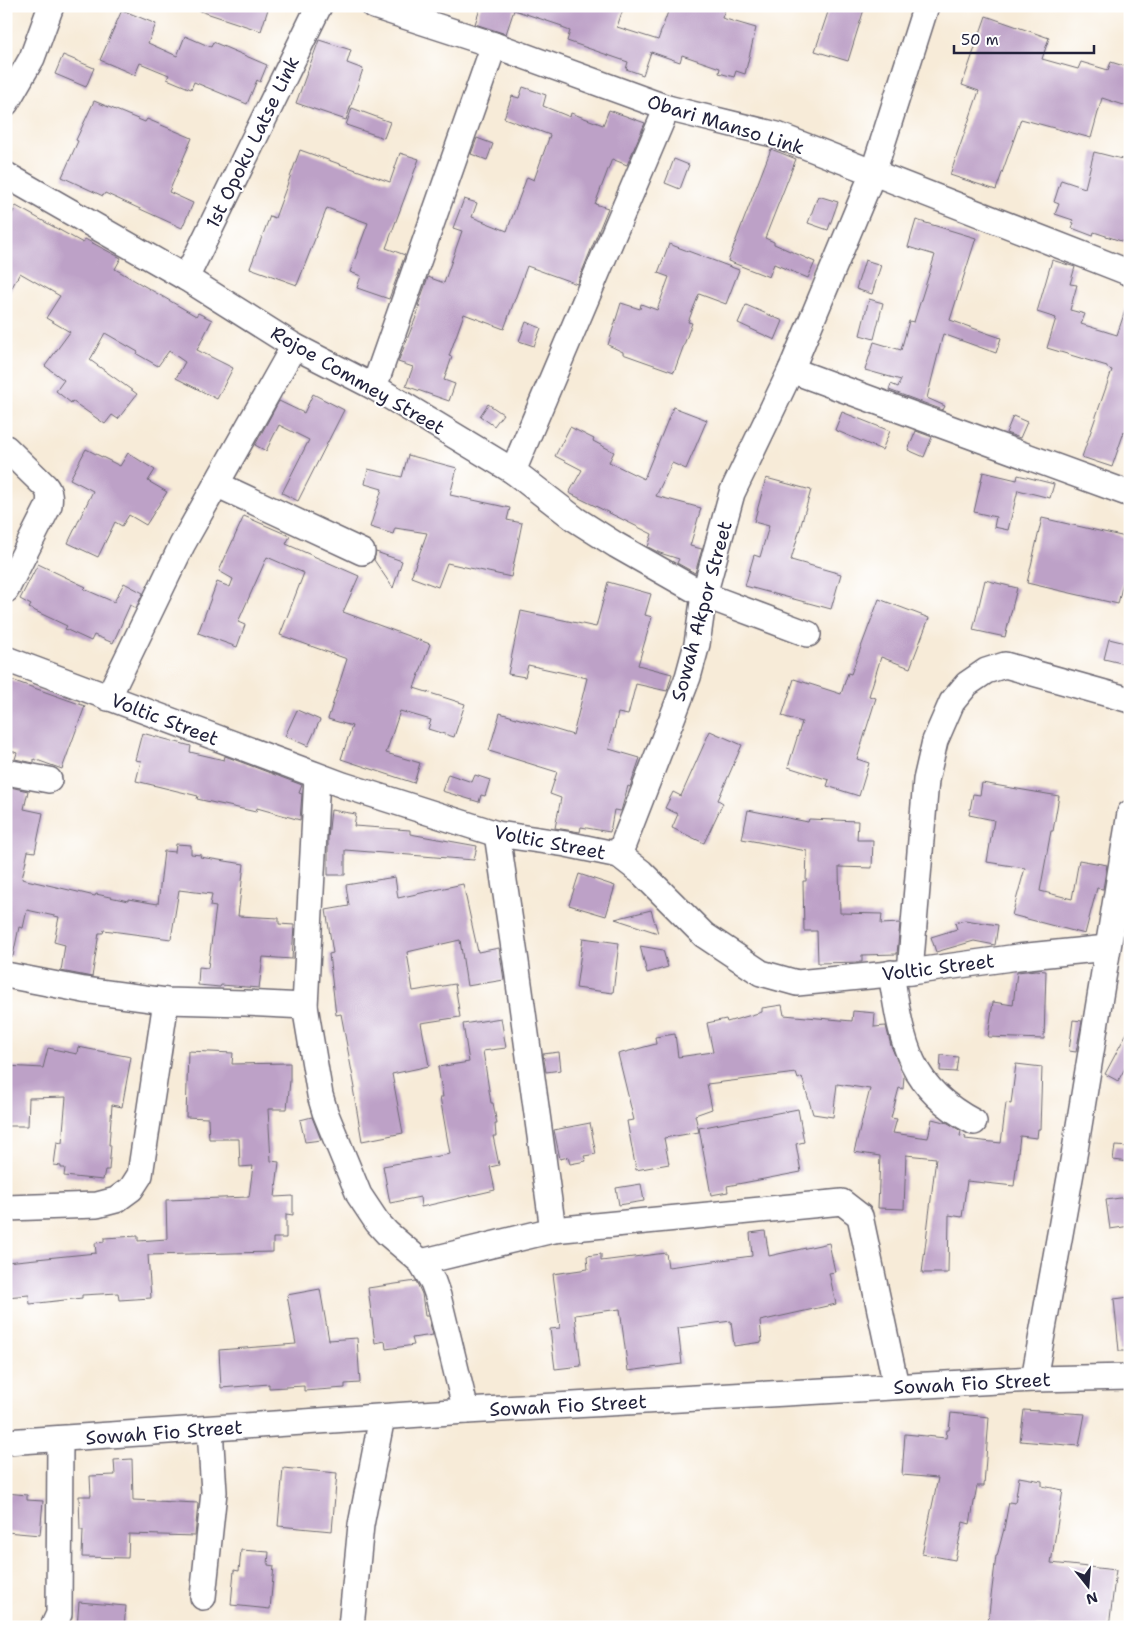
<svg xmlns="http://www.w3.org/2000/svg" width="1136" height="1633" font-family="'Shantell Sans',sans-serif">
<rect width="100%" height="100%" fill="#fff"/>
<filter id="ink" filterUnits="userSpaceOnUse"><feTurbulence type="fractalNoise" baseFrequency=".02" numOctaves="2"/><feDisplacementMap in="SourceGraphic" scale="10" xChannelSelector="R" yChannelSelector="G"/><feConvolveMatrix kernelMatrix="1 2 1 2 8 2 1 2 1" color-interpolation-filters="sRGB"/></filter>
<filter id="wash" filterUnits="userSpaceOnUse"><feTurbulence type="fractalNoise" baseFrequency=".0096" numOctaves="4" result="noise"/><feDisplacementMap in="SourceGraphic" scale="20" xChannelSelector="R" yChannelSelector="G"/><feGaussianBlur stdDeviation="1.12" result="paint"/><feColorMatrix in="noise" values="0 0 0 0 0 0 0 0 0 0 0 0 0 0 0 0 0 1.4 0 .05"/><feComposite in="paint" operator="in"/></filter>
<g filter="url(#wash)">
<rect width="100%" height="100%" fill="#f7ebd8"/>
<g id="blocks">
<!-- building -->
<g fill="#bda1c7">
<path d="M194,6H269L261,31L194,9Z"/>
<path d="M481,6H624L617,27L658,40L670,6H726L722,18L756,28L745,74L736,71L734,77L719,73L720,68L682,55L680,62L651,52L643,75L626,69L628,62L567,41L570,31L562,28V26L514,10L506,34L475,24Z"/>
<path d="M830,6H865L848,61L815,51Z"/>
<path d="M122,10L156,24L148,43L177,56L185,36L211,47L213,42L267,65L260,82L257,80L247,104L194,82L191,89L167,79L169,75L140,63L135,75L100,60Z"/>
<path d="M986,16L1049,38L1042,59L1078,69L1081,62L1108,70L1111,62L1130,68V107L1102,98L1091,138L1021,119L996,190L950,175L979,91L962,85Z"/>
<path d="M319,40L351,50L347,63L363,69L346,120L296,103Z"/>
<path d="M63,55L94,68L86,87L55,74Z"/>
<path d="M523,87L546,95L543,106L570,117L571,113L603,125L609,110L645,123L627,165L612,159L595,204L608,208L577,284L527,266L504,329L464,314L449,356L452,357L444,380L455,384L449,401L406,386L413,367L398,362L420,307L418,306L428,277L444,283L462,231L453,228L464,199L477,203L472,217L507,231L527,177L534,180L550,135L504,118L512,96L519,98Z"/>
<path d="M94,101L145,122L147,119L192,138L169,192L193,203L182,228L105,193L103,196L62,177L78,141L76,140Z"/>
<path d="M352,108L390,122L384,138L346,125Z"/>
<path d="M477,138L493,144L487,160L471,154Z"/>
<path d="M771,149L796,159L765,238L774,242V244L815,262L808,278L774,264L769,277L728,261Z"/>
<path d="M300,150L390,182L400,153L419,159L386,248L405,255L389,299L357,288L361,276L350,272L368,223L327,208L297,285L250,268L270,216L275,218Z"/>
<path d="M1094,152L1130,161V244L1094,232L1093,236L1072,228L1074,223L1072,222L1073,220L1055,214L1059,204L1054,202L1061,180L1085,188Z"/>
<path d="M674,159L689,165L680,189L665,183Z"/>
<path d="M818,196L838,202L828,230L808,223Z"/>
<path d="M16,206L83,243L85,239L121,258L115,269L196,316L198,313L212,320L197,350L233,368L217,399L176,378L185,362L169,351L158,366L137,354L138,352L105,333L90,360L137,394L118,419L112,415L105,424L72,401L71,403L56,391L64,380L45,366L70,332L46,318L60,296L20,273L6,298V226Z"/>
<path d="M916,220L976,238L950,320L1001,338L996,353L943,334L927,398L945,406L943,410L889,390L891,384L898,387L901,380L865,370L874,342L901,350L909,321L914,322L935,255L908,247Z"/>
<path d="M669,244L739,270L726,304L699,294L688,322L692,323L674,372L623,354V352L608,345L621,303L640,309L641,304L657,310L669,277L658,273Z"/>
<path d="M865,260L881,265L872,294L856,289Z"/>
<path d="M1052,260L1075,267L1070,284L1077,285L1070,310L1085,314L1081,324L1117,335L1127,305L1130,306V434L1124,432L1112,467L1082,457L1112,370L1107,368V366L1047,348L1056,318L1037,312Z"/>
<path d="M869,299L883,303L874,339L860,335Z"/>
<path d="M746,305L783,321L775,340L738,323Z"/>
<path d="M526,322L541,328L534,346L519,341Z"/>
<path d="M313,394L344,410L298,501L282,493L309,440L279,425L266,451L255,445L279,401L304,413Z"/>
<path d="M488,404L503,414L494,426L480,416Z"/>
<path d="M673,407L707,420L686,469L672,463L656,496L701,508L690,546L702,549L695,573L677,563L679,559L660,553L648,547L652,534L569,493L582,470L555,456L570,427L594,439L593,441L614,452L609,462L644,479Z"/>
<path d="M842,412L890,431L882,450L835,430Z"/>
<path d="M1013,416L1027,422L1020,438L1006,433Z"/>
<path d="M916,431L932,437L924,457L908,450Z"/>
<path d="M86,449L120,466L128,453L155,470L148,481L167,492L146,525L129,515L122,526L115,522L98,557L68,543L93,491L70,479Z"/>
<path d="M408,455L457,468L450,495L510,508L507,520L522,523L511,577L447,563L438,587L411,577L427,533L395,528L393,534L370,527L382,489L365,484L368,469L402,477Z"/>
<path d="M983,472L1017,480L1018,475L1054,484L1050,498L1018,490L1008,530L994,527L996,517L974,512Z"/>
<path d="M766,478L811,490L791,560L841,574L831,609L745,586L754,555L760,557L769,526L754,522Z"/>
<path d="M244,516L290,536L286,544L359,576L343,612L430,644L414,688L465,704L454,737L428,729L431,720L400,711L386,753L420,763L414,783L341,759L352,726L328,719L347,659L280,635L304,573L267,557L238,622L245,625L237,647L198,633L217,582L230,587L233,579L219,571Z"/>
<path d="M1042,518L1130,538V552L1118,604L1027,583Z"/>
<path d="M376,552L402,561L393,588L374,560Z"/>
<path d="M38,564L86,587L84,589L114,602L124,583L143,593L136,608L130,605L113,643L94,635L91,641L65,629L67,626L29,608L31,605L20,599Z"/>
<path d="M985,580L1017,588L1005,637L973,630Z"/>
<path d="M608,582L651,594L645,615L652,617L638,665L672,674L667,691L636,684L628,715L618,713L609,749L640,758L630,787L628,786L621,811L614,810L610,832L581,827L580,832L555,828L561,798L550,794L557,772L489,751L500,713L573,735L587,678L528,665L525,677L508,674L521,611L596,627Z"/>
<path d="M879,599L929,618L910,668L881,657L869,696L876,698L857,759L869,763L859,796L827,786L829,780L788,767L802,722L782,716L794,679L841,694L848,673L851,674Z"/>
<path d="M1109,639L1130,644V665L1104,659Z"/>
<path d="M6,678L85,706L62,769L34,759V763L15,759L17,753L6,749Z"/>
<path d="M297,710L320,720L308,746L285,736Z"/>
<path d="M710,731L742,745L718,800L723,803L704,843L672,828L678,814L665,808L673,792L681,796Z"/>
<path d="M142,733L191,746L190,752L224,760L225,756L302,785L299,793L302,794L300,820L257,808L256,812L197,799L198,796L136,781L141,761L135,760Z"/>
<path d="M448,774L472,782L475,775L490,780L485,796L481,795L479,802L442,791Z"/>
<path d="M982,783L1059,796L1053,831H1051L1040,891L1072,899L1079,860L1107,865L1103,889L1097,888L1085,934L1012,915L1025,868L987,862L994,820L969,815L973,794L980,795Z"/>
<path d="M10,787L28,791L24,809L43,813L35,852L28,851L22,879L95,896L96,894L128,901V899L158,904L164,851L175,852L176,844L191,845V854L201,855L200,857L244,864L238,916L279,918V924L294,925L292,959L263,957L259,988L221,985L220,987L198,985L199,967L208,968L216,907L210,906L212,894L179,890L171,939L104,930L103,933H99L92,977L61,971L65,945L54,942L59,917L27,910L23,928L19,927L13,956H6V803Z"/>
<path d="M331,810L356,814L354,826L410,830V834L477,846L474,860L345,850V875H328V838Z"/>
<path d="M748,810L808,822L809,819L858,821L857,840H873L872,868L839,867L840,913L882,914L881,924L900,923L897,954L862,955V962L818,963L817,931H804L803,881H806L807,851L742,839Z"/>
<path d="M579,874L615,886L606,916L569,905Z"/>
<path d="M395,877L398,898L463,884L478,952L499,948L504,980L467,986L460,940L407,952L413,991L455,984L460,1017L421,1023L429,1066L392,1074L403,1133L362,1141L353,1088H355L341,1014L336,1015L329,954L333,953L326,910L349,906L346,885Z"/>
<path d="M651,910L658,933L615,919Z"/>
<path d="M965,920L998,925L995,945L974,941L936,952L931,937L957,929L955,923Z"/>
<path d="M583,938L619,943L613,993L576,988Z"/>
<path d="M640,946L663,950L668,967L647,973Z"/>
<path d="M1036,970L1046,971L1044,1039L988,1037L993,1002L1013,1005L1017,972Z"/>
<path d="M782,1005L784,1015L852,1021L853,1011L875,1013L874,1027L886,1026L891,1046L904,1076L903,1089L899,1088L891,1118L897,1119L893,1133L928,1138L932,1119L948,1123L961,1131L960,1136L966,1137L965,1139L1001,1143L1006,1103L1011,1104L1016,1064L1042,1067L1040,1129H1038L1037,1138L1020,1136L1014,1186L967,1181L962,1217L949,1215L948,1273H922L936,1158L906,1155L904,1209L878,1208L880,1156L854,1152L870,1089L837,1084L833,1117L813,1114L802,1077L798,1079L796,1073L707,1084L712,1109L695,1115L699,1132L664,1138L669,1164L636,1170L627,1121L634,1120L618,1054L656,1044L655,1037L675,1034L678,1057L713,1052L707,1023L726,1019L727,1022L762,1012V1008Z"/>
<path d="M501,1018L506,1048L483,1051L491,1103H493L497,1124H495L496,1136H493L499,1165L490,1167L495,1190L421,1207L420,1197L390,1203L383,1166L450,1154L440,1097H443L438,1067L469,1062L463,1024Z"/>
<path d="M1073,1020L1082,1021L1076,1052L1069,1051Z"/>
<path d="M1130,1027V1059L1118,1081L1105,1074Z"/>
<path d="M78,1047L131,1057L122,1107L112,1105L109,1145H111L109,1170H105L103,1180L64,1176L65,1168H61V1166L54,1165L57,1142L62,1143L66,1097L29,1098L28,1126H6V1066L43,1068L48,1048L77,1054Z"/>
<path d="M188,1051L233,1053L232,1064L290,1063V1081L287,1109H268L271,1161L279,1162L275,1197L293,1196V1215L286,1214V1238H273V1252L148,1255L151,1298L119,1300L118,1293L82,1295V1298L30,1304L29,1295L6,1297V1262L96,1253L95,1243L104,1242V1238L138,1236V1241L167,1239L166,1200L249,1197L253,1166L240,1167L239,1139H209L208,1118L186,1117Z"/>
<path d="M559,1052L561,1070L546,1072L543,1054Z"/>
<path d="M941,1055L958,1057L956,1072L940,1071Z"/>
<path d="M798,1109L804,1142L796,1144L801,1172L727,1186L728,1192L711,1195L699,1128Z"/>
<path d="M312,1117L321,1140L305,1142L300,1120Z"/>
<path d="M590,1123L596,1154L584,1156L586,1161L570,1164L568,1157L560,1159L554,1130Z"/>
<path d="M1115,1146L1130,1147V1162L1113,1160Z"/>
<path d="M641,1184L644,1201L619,1205L616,1188Z"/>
<path d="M1127,1197L1130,1226L1110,1229L1106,1200Z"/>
<path d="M765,1231L769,1256L829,1243L835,1272L829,1273L836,1304L760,1321L762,1342L734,1346L731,1321L678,1328L682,1364L628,1371L620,1309L575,1315L581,1366L555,1369L550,1329L560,1328L553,1274L588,1269L587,1256L601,1254V1261L666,1253L668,1267L752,1256L750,1233Z"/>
<path d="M416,1281L422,1294L425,1316H428L433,1335L412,1338L414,1345L386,1349L385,1341L375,1343L368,1288Z"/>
<path d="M320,1289L329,1340L357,1338L360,1383L345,1384V1388L304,1391V1386L269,1388V1384L221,1388L219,1350L296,1344L287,1295Z"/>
<path d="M1130,1297V1351H1119L1114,1299Z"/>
<path d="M1024,1410L1085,1414L1079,1446L1020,1441Z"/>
<path d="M951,1413L989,1417L984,1486H977L970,1524L963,1522L955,1560L922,1554L938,1478L902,1475L905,1434L946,1438L947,1430H949Z"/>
<path d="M132,1459L133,1500L198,1503L195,1536L129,1534L128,1558L82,1557L83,1530H80L79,1496H91L90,1476L115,1475L114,1460Z"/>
<path d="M283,1468L337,1473L332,1531L278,1526Z"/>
<path d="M1019,1477L1042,1481V1486L1063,1490L1051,1563L1116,1570L1109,1627H1032L988,1621L996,1556H997L1004,1529L1009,1502L1015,1503Z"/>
<path d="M6,1493L27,1495V1500L43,1501L40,1535L6,1532Z"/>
<path d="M241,1550L269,1552L268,1565L274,1566L270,1609L231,1605L234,1570L239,1571Z"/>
<path d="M79,1602L126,1606L124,1627H77Z"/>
</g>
</g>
</g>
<g filter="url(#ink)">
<use href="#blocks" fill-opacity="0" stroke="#6d6872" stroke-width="1"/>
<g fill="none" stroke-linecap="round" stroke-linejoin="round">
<defs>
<g id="minor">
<path d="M374,6L494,45L667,108L777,135L1130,273"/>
<path d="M6,103L32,58L51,6"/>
<path d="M6,175L186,278L294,346L374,387L513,471L575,519L616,545L704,595L808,634"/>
<path d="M186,278L319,6"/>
<path d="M791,370L1130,494"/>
<path d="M374,387L494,45"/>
<path d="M6,448L45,486C50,492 50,497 49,505L6,590"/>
<path d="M513,471L667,108"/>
<path d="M216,484L362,552"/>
<path d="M6,659L343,785L497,834L566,844L619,855L641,872L704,935L761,973L797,983L910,972L1018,957L1107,948"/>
<path d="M108,698L182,545L294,346"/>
<path d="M6,772L49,780"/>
<path d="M497,834L516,962L553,1230"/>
<path d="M619,855L688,677L697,644L704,595L732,493L791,370L873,173L926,6"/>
<path d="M910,972L926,780L935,741L952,702L967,684L986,671L1005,665L1130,700"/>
<path d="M891,973C902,1041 907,1087 974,1122"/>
<path d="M6,975L84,990L166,1001L245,1003L305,1006L317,777"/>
<path d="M305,1006L320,1095L325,1112L359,1195L377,1222L387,1233L421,1262L433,1282L438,1296L466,1411"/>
<path d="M6,1208L97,1205L116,1200L131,1189L140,1175L166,1001"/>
<path d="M421,1262L553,1230L842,1202L860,1216L896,1386"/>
<path d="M1034,1379L1075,1150L1130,813"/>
<path d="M6,1442L466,1411L1034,1379L1130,1377"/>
<path d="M203,1597L214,1492L210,1429"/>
<path d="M53,1627L59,1614L60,1439"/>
<path d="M351,1627L361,1525L382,1417"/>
</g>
</defs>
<!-- minor casing -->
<use href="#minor" stroke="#6d6872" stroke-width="28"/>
<!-- minor -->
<use href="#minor" stroke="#fff" stroke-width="25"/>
</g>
</g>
<g text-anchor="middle" stroke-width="4" stroke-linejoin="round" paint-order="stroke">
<!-- street labels -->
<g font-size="19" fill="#22223b" stroke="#fff">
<text transform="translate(726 124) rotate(17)" y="7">Obari Manso Link</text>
<text transform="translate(252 142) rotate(-64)" y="7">1st Opoku Latse Link</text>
<text transform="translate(358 380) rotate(30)" y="7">Rojoe Commey Street</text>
<text transform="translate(701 611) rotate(-75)" y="7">Sowah Akpor Street</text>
<text transform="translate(165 719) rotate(21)" y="7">Voltic Street</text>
<text transform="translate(550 842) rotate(11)" y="7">Voltic Street</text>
<text transform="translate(938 967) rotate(-7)" y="7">Voltic Street</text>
<text transform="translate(972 1383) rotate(-3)" y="7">Sowah Fio Street</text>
<text transform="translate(568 1405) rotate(-3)" y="7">Sowah Fio Street</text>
<text transform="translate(164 1432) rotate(-4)" y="7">Sowah Fio Street</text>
</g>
</g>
<!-- margin -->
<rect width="1136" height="1633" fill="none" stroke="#fff" stroke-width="25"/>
<!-- north arrow -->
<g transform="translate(1088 1586) rotate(163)" stroke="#ffffff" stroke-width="4" paint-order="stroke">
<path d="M0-4L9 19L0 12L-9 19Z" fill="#22223b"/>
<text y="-8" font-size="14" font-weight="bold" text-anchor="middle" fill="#22223b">N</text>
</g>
<!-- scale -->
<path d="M954 45v8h140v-8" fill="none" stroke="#22223b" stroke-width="2.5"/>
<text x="961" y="45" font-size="15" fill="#22223b" stroke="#ffffff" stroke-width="4" paint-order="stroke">50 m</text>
</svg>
